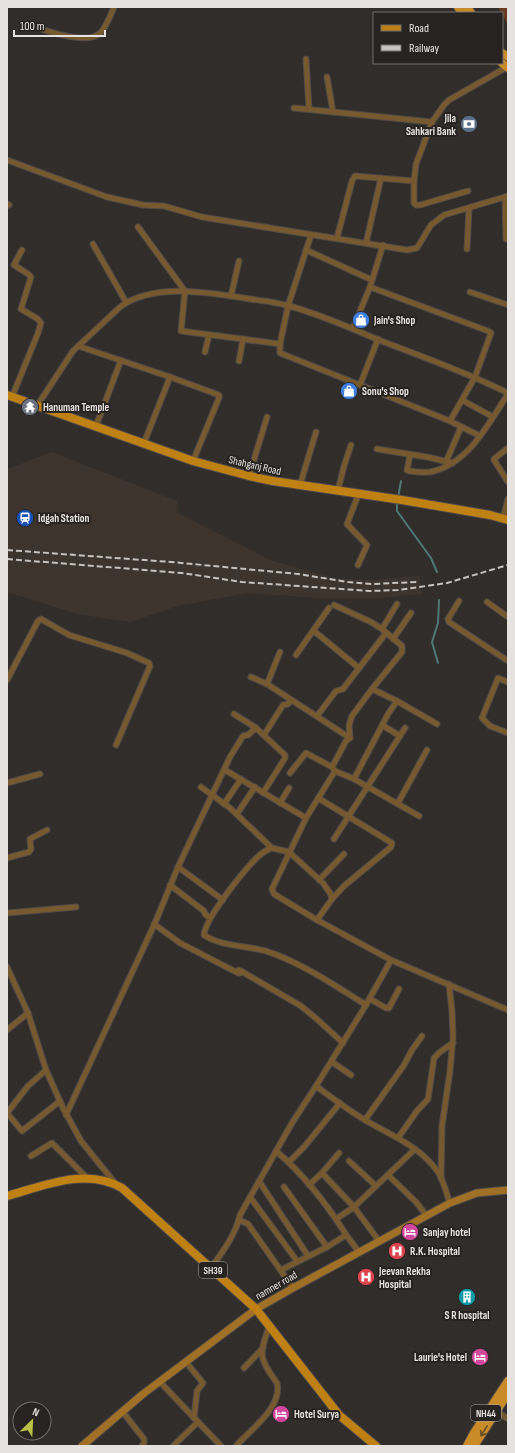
<svg xmlns="http://www.w3.org/2000/svg" width="515" height="1453" font-family="'Sofia Sans Condensed',sans-serif">
<rect width="100%" height="100%" fill="#312d2b"/>
<!-- built -->
<path fill="#3e342e" d="M52,452L177,501L178,513L270,560L332,578L373,580L419,576L422,594L380,598H319L247,593L178,606L130,622L77,614L11,593L7,592V469Z"/>
<!-- green -->
<path fill="#693c21" d="M498,7H508V25Z"/>
<g fill="none" stroke-linecap="round" stroke-linejoin="round">
<!-- stream -->
<g stroke="#4e7878" stroke-width="2">
<path d="M398,498L401,481"/>
<path d="M397,502V511L431,558L437,572"/>
<path d="M438,663L432,642L438,623L439,600"/>
</g>
<defs>
<g id="minor">
<path d="M44,30C56,34 88,43 99,34C105,30 111,14 114,7"/>
<path d="M306,59L309,109"/>
<path d="M327,77L333,112"/>
<path d="M294,108L432,122"/>
<path d="M7,160L107,197L143,205L164,206L202,217L407,250L417,248L431,225L444,215L508,196"/>
<path d="M468,191L420,205H416L414,203V181L416,164L432,122L444,105L449,100L507,67"/>
<path d="M505,197L506,239"/>
<path d="M7,204L9,205"/>
<path d="M138,227L185,291L181,331L280,344"/>
<path d="M311,235L288,306L280,344V353L450,421L480,436"/>
<path d="M337,238L352,181L355,176L414,181"/>
<path d="M366,243L381,178"/>
<path d="M93,244L126,302"/>
<path d="M467,249L469,208"/>
<path d="M306,250L372,280"/>
<path d="M370,287L488,331L491,333L475,377L450,421"/>
<path d="M470,292L508,305"/>
<path d="M231,296L239,261"/>
<path d="M353,328L370,287L383,245"/>
<path d="M78,346L170,377L219,395V398L193,461"/>
<path d="M205,352L209,335"/>
<path d="M239,361L243,339"/>
<path d="M360,385L378,339"/>
<path d="M12,397L38,333L41,323L38,319L21,309L31,277L28,274L14,265L22,250"/>
<path d="M462,400L493,417"/>
<path d="M37,406L73,351L120,307C154,282 211,293 250,299C263,301 276,302 289,306C320,314 350,328 379,340C423,357 466,372 508,393"/>
<path d="M96,426L121,360"/>
<path d="M144,443L170,377"/>
<path d="M508,448L494,459V460L508,482"/>
<path d="M377,449L427,457L453,463"/>
<path d="M410,455L407,470L409,471C416,472 424,473 430,472C469,464 488,424 508,394"/>
<path d="M446,462L461,427"/>
<path d="M249,476L267,417"/>
<path d="M300,485L316,432"/>
<path d="M338,490L344,466L351,445"/>
<path d="M503,519L508,499"/>
<path d="M358,565L367,545L347,524L359,493"/>
<path d="M459,601L448,619L449,622L508,661"/>
<path d="M487,602L508,617"/>
<path d="M334,605L371,622L382,629L402,646V652L372,689L352,716L349,725L350,738L346,741L332,767L335,771L354,779L419,816"/>
<path d="M382,629L397,604"/>
<path d="M314,631L359,668"/>
<path d="M393,639L411,613"/>
<path d="M296,655L329,608"/>
<path d="M251,677L267,684L350,738"/>
<path d="M7,680L38,621L41,619L69,635L127,653L149,663L150,666L116,745"/>
<path d="M508,682L498,678L482,718L490,726L508,733"/>
<path d="M267,684L280,652"/>
<path d="M372,689L397,701L437,724"/>
<path d="M234,714L256,728L285,755V758L263,793"/>
<path d="M317,716L336,691L343,689L386,633"/>
<path d="M382,725L400,736"/>
<path d="M264,735L283,705L288,704L291,700"/>
<path d="M225,770L306,818"/>
<path d="M290,773L306,753L332,767"/>
<path d="M354,779L388,714L397,701"/>
<path d="M7,783L40,774"/>
<path d="M201,787L230,808L272,848C268,849 265,851 261,854C247,866 205,918 204,935C219,946 248,946 266,951C300,962 336,986 366,1005"/>
<path d="M318,798L392,843L391,847L344,886L332,899"/>
<path d="M280,803L289,788"/>
<path d="M398,803L427,750"/>
<path d="M224,804L241,779"/>
<path d="M237,814L255,787"/>
<path d="M334,839L405,728"/>
<path d="M272,848L289,852L323,883L330,893L332,899L317,920L391,960L508,1010"/>
<path d="M7,858L29,852L31,849L30,839L47,830"/>
<path d="M178,867L223,900"/>
<path d="M319,880L344,854"/>
<path d="M170,885L204,911L205,914L210,918"/>
<path d="M7,913L76,907"/>
<path d="M317,920L274,894L272,889L306,818L335,771"/>
<path d="M154,924L180,943L238,973L239,970L240,973L241,971L301,1006L318,1020L343,1043"/>
<path d="M7,967L28,1013L46,1070L63,1108L81,1141L115,1183"/>
<path d="M370,999L386,1008H389L399,989"/>
<path d="M7,1030L28,1013"/>
<path d="M332,1062L351,1075"/>
<path d="M316,1086C332,1098 348,1110 365,1120C390,1135 420,1146 438,1172C444,1181 446,1193 450,1203"/>
<path d="M7,1113L22,1131L60,1101"/>
<path d="M7,1113L28,1086L46,1070"/>
<path d="M66,1115L155,923L178,867L230,757L243,736L248,735L256,728"/>
<path d="M365,1120L404,1065L412,1050L422,1036"/>
<path d="M398,1138L417,1111L428,1099L434,1058L440,1052L453,1043"/>
<path d="M276,1151C303,1174 326,1203 345,1233C349,1240 355,1245 359,1253"/>
<path d="M31,1156L52,1143L87,1178"/>
<path d="M349,1161L376,1186"/>
<path d="M289,1162L304,1147L340,1103"/>
<path d="M322,1173L354,1207L379,1241"/>
<path d="M388,1175L416,1202L426,1215"/>
<path d="M441,1178L442,1126L450,1071L453,1037L452,1011L449,984"/>
<path d="M259,1181L308,1256"/>
<path d="M309,1185L322,1173L339,1153"/>
<path d="M284,1187L327,1247"/>
<path d="M250,1197L297,1261"/>
<path d="M336,1219L354,1207L415,1149"/>
<path d="M239,1220L248,1224L293,1288"/>
<path d="M211,1268C222,1253 236,1234 240,1215L292,1123L316,1086L366,1005L391,960"/>
<path d="M281,1270L327,1247L346,1235"/>
<path d="M186,1362L203,1383L197,1391L194,1418"/>
<path d="M244,1368L263,1348"/>
<path d="M160,1382L221,1446"/>
<path d="M122,1411L144,1439V1443L142,1446"/>
<path d="M496,1411L508,1419"/>
<path d="M173,1446L198,1422"/>
<path d="M236,1446C250,1430 283,1407 277,1383C273,1377 268,1371 265,1364C258,1352 266,1338 269,1326"/>
</g>
<path id="secondary" d="M82,1446L143,1394L256,1309L293,1288L450,1203L477,1193L508,1190"/>
<g id="primary">
<path d="M7,395L193,461L249,476L273,481L402,500L490,515L508,520"/>
<path d="M7,1196C43,1186 86,1167 122,1188L256,1309L339,1415L376,1446"/>
</g>
<g id="trunk">
<path d="M458,7L462,13"/>
<path d="M467,7L471,13"/>
<path d="M502,53L508,57"/>
<path d="M502,63L508,68"/>
<path d="M467,1446L474,1433L508,1381"/>
<path d="M474,1446L508,1393"/>
</g>
</defs>
<!-- minor casing -->
<use href="#minor" stroke="#4e4a48" stroke-width="7"/>
<!-- secondary casing -->
<use href="#secondary" stroke="#4e4a48" stroke-width="9"/>
<!-- primary casing -->
<use href="#primary" stroke="#4e4a48" stroke-width="10"/>
<!-- trunk casing -->
<use href="#trunk" stroke="#4e4a48" stroke-width="10"/>
<!-- minor -->
<use href="#minor" stroke="#77592f" stroke-width="5"/>
<!-- secondary -->
<use href="#secondary" stroke="#a07026" stroke-width="7"/>
<!-- primary -->
<use href="#primary" stroke="#c08114" stroke-width="8"/>
<!-- trunk -->
<use href="#trunk" stroke="#c88b28" stroke-width="8"/>
<!-- rail -->
<g stroke="#c5c2c0" stroke-width="2" stroke-dasharray="6 3" stroke-linecap="butt">
<path d="M7,550L171,562L298,574L348,582L372,584L417,582"/>
<path d="M7,559L182,573L242,582L370,591L398,590L447,583L508,565"/>
</g>
</g>
<!-- one-way arrows -->
<defs><path id="oneway-shaft" d="M-6 0H5M1.5-3L5.5 0L1.5 3" fill="none" stroke-width="1.6" stroke-linecap="round" stroke-linejoin="round"/></defs>
<use stroke="#674d24" href="#oneway-shaft" transform="translate(484 1431) rotate(122)"/>
<!-- icons -->
<defs>
<symbol id="bank-disc" viewBox="-11 -11 22 22"><circle r="9.5" fill="#5c6f8a" stroke="#272321"/><path d="M-6-4H6V4H-6ZM0-2.3a2.3 2.3 0 1 0 0 4.6a2.3 2.3 0 1 0 0-4.6Z" fill="#fff"/></symbol>
<symbol id="shop-disc" viewBox="-11 -11 22 22"><circle r="9.5" fill="#3f7fe0" stroke="#272321"/><path d="M-5-2.5h2.3a2.7 3.5 0 0 1 5.4 0H5L5.5 6h-11ZM-1.5-2.5h3a1.5 2.3 0 0 0-3 0Z" fill="#fff"/></symbol>
<symbol id="temple-disc" viewBox="-11 -11 22 22"><circle r="9.5" fill="#6b7280" stroke="#272321"/><path d="M0-6L5-2H3V0L6.5 2.5H4V6H1.5V3h-3V6H-4V2.5H-6.5L-3 0V-2H-5Z" fill="#fff"/></symbol>
<symbol id="station-disc" viewBox="-11 -11 22 22"><circle r="9.5" fill="#1a4fb4" stroke="#272321"/><path d="M-3-6H3Q5-6 5-4V2Q5 4 3 4L4.5 6H3L1.5 4h-3L-3 6H-4.5L-3 4Q-5 4-5 2V-4Q-5-6-3-6ZM-3.5-4v3h7v-3ZM-3.5 1v1.5H-2V1ZM2 1v1.5H3.5V1Z" fill="#fff"/></symbol>
<symbol id="hotel-disc" viewBox="-11 -11 22 22"><circle r="9.5" fill="#d1479c" stroke="#272321"/><path d="M-6-4.5h1.5V1H6V5H4.5V3h-9V5H-6ZM-4 0a1.8 1.8 0 1 1 3.6 0ZM.5 0V-2.5h3Q6-2.5 6 0Z" fill="#fff"/></symbol>
<symbol id="hospital-disc" viewBox="-11 -11 22 22"><circle r="9.5" fill="#e0444e" stroke="#272321"/><path d="M-5-5h3v3.5h4V-5h3V5h-3V1.5h-4V5h-3Z" fill="#fff"/></symbol>
<symbol id="building-disc" viewBox="-11 -11 22 22"><circle r="9.5" fill="#0f9aa8" stroke="#272321"/><path d="M-4-6H4V6H1V3H-1V6H-4ZM-2.5-4.3h1.7v1.8h-1.7ZM.8-4.3h1.7v1.8H.8ZM-2.5-1h1.7V.8h-1.7ZM.8-1h1.7V.8H.8Z" fill="#fff"/></symbol>
</defs>
<g fill-rule="evenodd">
<use href="#bank-disc" x="459" y="114" width="20" height="20"/>
<use href="#shop-disc" x="351" y="310" width="20" height="20"/>
<use href="#shop-disc" x="339" y="381" width="20" height="20"/>
<use href="#temple-disc" x="20" y="397" width="20" height="20"/>
<use href="#station-disc" x="15" y="508" width="20" height="20"/>
<use href="#hotel-disc" x="400" y="1222" width="20" height="20"/>
<use href="#hospital-disc" x="387" y="1241" width="20" height="20"/>
<use href="#hospital-disc" x="356" y="1267" width="20" height="20"/>
<use href="#building-disc" x="457" y="1287" width="20" height="20"/>
<use href="#hotel-disc" x="470" y="1347" width="20" height="20"/>
<use href="#hotel-disc" x="271" y="1404" width="20" height="20"/>
</g>
<g text-anchor="middle" stroke-width="4" stroke-linejoin="round" paint-order="stroke">
<!-- shield labels -->
<g fill="#272321" stroke="#aca9a7" stroke-width="1">
<rect x="199" y="1262" width="28" height="16" rx="3"/>
<rect x="471" y="1405" width="30" height="16" rx="3"/>
</g>
<g font-size="10" font-weight="bold" fill="#e5e2e0">
<text x="213" y="1274">SH39</text>
<text x="486" y="1417">NH44</text>
</g>
<!-- poi labels -->
<g font-size="11" font-weight="bold" fill="#e5e2e0" stroke="#272321" text-anchor="start">
<text x="456" y="122" text-anchor="end">Jila<tspan x="456" dy="13">Sahkari Bank</tspan></text>
<text x="374" y="324">Jain's Shop</text>
<text x="362" y="395">Sonu's Shop</text>
<text x="43" y="411">Hanuman Temple</text>
<text x="38" y="522">Idgah Station</text>
<text x="423" y="1236">Sanjay hotel</text>
<text x="410" y="1255">R.K. Hospital</text>
<text x="379" y="1275">Jeevan Rekha<tspan x="379" dy="13">Hospital</tspan></text>
<text x="467" y="1319" text-anchor="middle">S R hospital</text>
<text x="467" y="1361" text-anchor="end">Laurie's Hotel</text>
<text x="294" y="1418">Hotel Surya</text>
</g>
<!-- street labels -->
<g font-size="11" fill="#e5e2e0" stroke="#272321">
<text transform="translate(255 465) rotate(13)" y="4">Shahganj Road</text>
<text transform="translate(276 1285) rotate(-30)" y="4">namner road</text>
</g>
</g>
<!-- border -->
<rect width="515" height="1453" fill="none" stroke="#e5e2e0" stroke-width="16"/>
<!-- legend -->
<rect x="373" y="12" width="130" height="52" fill="#272321" stroke="#736f6d"/>
<rect x="381" y="25" width="20" height="6" fill="#c08114" stroke="#736f6d"/>
<text x="409" y="32" font-size="12" fill="#e5e2e0">Road</text>
<rect x="381" y="45" width="20" height="6" fill="#c5c2c0" stroke="#736f6d"/>
<text x="409" y="52" font-size="12" fill="#e5e2e0">Railway</text>
<!-- north arrow -->
<g transform="translate(32 1421) rotate(24)"><circle r="19" fill="#272321" stroke="#736f6d"/>
<path d="M0-3L7 15L0 10L-7 15Z" fill="#bac045"/>
<text y="-6" font-size="11" font-weight="bold" text-anchor="middle" fill="#e5e2e0">N</text>
</g>
<!-- scale -->
<path d="M14 30v6h91v-6" fill="none" stroke="#e5e2e0" stroke-width="2"/>
<text x="20" y="30" font-size="12" fill="#e5e2e0" stroke="#272321" stroke-width="3" paint-order="stroke">100 m</text>
</svg>
